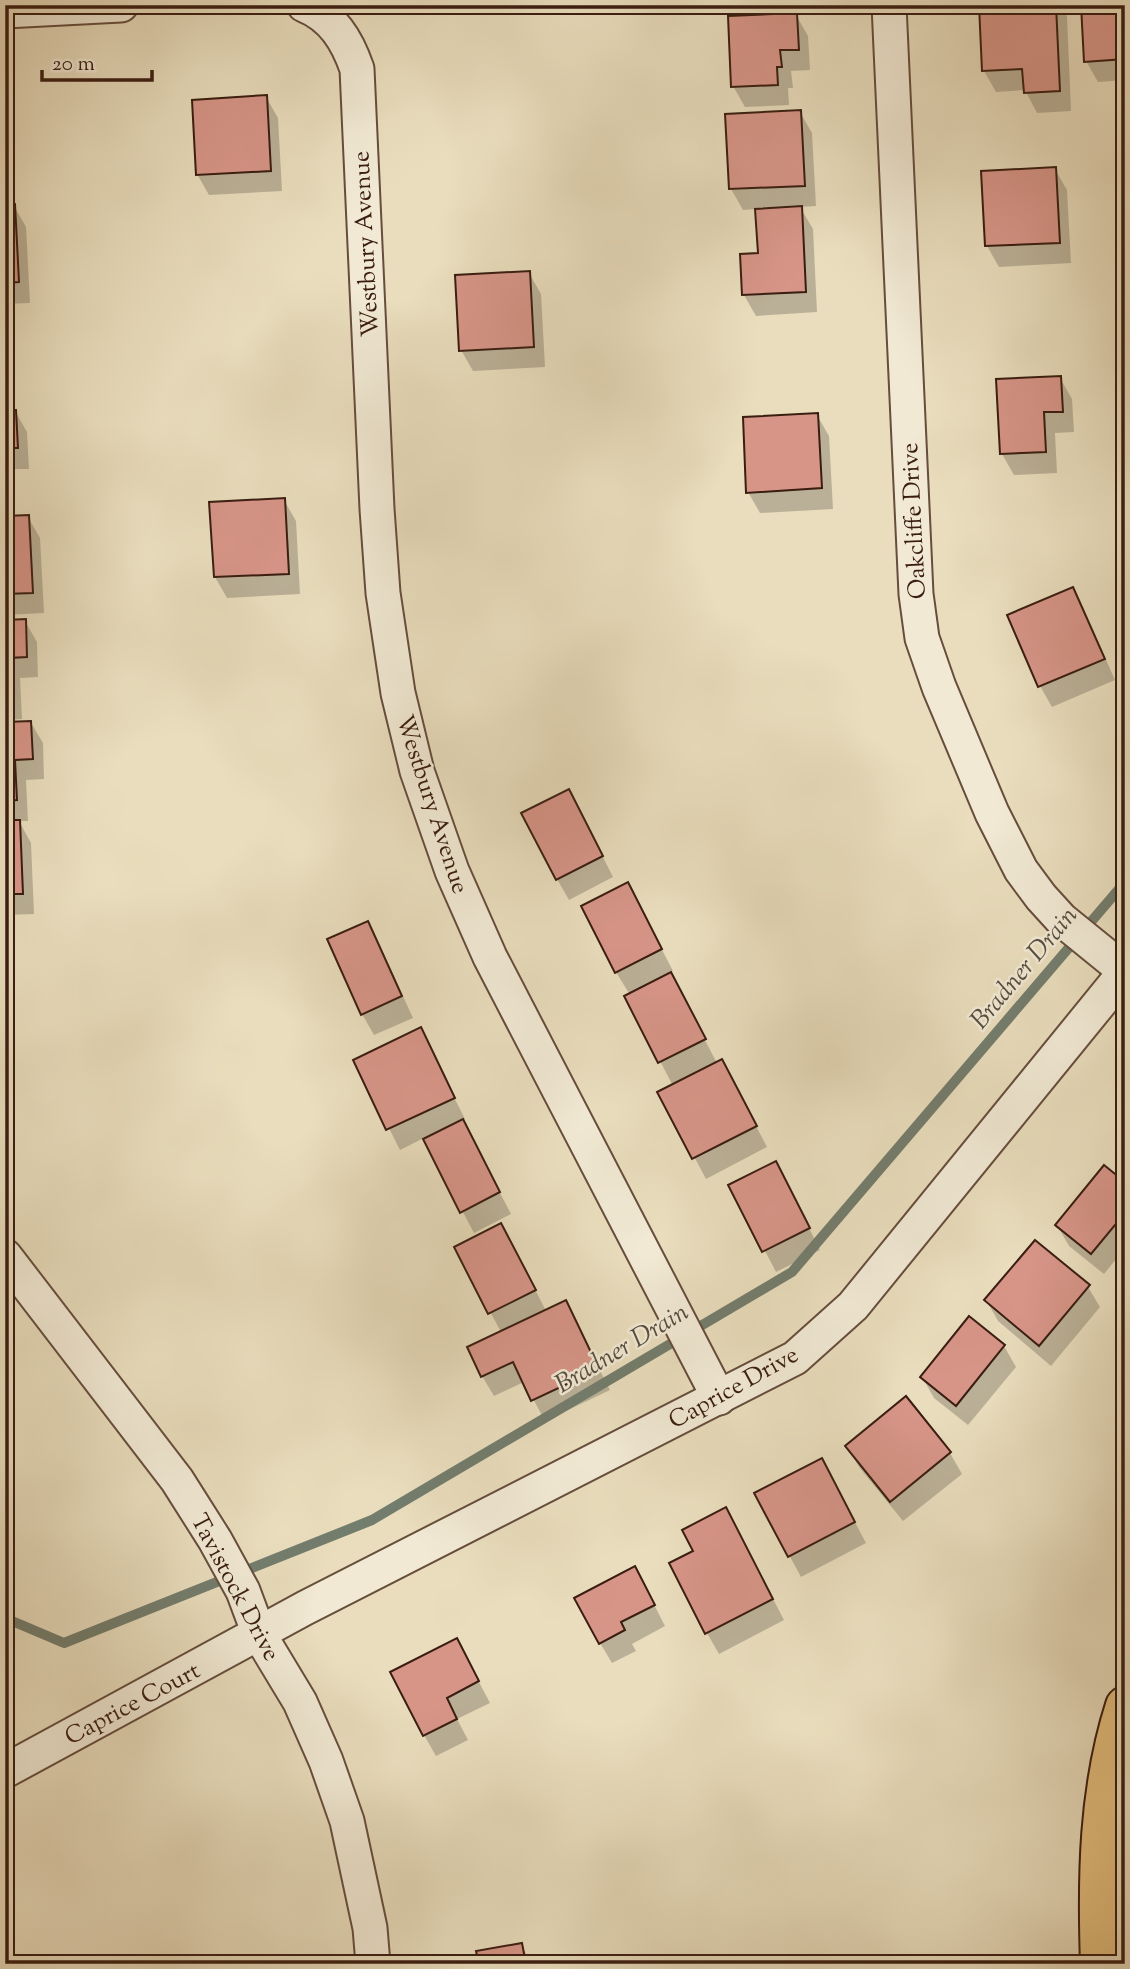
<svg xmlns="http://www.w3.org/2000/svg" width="1130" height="1969" font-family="'Sorts Mill Goudy',serif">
<rect width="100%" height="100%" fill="#e9ddbd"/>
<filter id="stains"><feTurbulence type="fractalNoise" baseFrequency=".00286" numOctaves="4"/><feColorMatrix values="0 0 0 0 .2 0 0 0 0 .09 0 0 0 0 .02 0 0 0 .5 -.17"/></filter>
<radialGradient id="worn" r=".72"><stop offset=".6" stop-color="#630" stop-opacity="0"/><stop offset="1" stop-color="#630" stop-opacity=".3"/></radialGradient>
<!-- shadow -->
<g fill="#0003">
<path d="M980,5H1060L1067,16L1071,111L1037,113L1025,90L996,92L984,71Z"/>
<path d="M1125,5V80L1098,82L1086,61Z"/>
<path d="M796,15L808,36L810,70L791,71L793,88H788L789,105L745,107L733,86Z"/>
<path d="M266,97L278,118L282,191L209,195L197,174Z"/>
<path d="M5,111L13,125L15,160L5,161Z"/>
<path d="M800,112L812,133L816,206L800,207L813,229L817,312L756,316L744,295L742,256L759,255L757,209L743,210L731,189Z"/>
<path d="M1055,169L1067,190L1071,263L999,267L987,246Z"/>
<path d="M14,206L26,227L30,303L5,304V207Z"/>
<path d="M529,273L541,294L545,367L473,371L461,350Z"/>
<path d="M5,325L7,329L10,401H5Z"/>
<path d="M1060,378L1072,399L1074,432L1055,433L1057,473L1014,475L1002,454Z"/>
<path d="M15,411L27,432L29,469H11L12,510H5V412Z"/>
<path d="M817,415L829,436L833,509L760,513L748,492Z"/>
<path d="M284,500L296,521L300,594L227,598L215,577L211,504Z"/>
<path d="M28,517L40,538L44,613L5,615V518Z"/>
<path d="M1073,589L1084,610L1115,680L1052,707L1040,686L1009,616Z"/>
<path d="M5,621H25L37,642L38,677L20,678L22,719L5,720Z"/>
<path d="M5,723H31L43,743L44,779L26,780L28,821H19L31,843L34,914L5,915Z"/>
<path d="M580,812L613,877L569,900L557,879Z"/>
<path d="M639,905L673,971L669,972L717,1063L733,1082L767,1147L706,1179L660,1093L673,1086L627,997L630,995L616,972Z"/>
<path d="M367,923L379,944L413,1018L374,1035L362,1014Z"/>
<path d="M420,1030L465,1119L462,1121L511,1214L474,1233L424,1138L400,1150L355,1061Z"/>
<path d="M787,1184L820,1250L776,1272L731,1186Z"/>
<path d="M1125,1184V1248L1104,1274L1069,1246L1057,1225Z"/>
<path d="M513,1246L546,1311L565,1302L610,1390L545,1421L524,1382L494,1396L482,1376L501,1332L456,1248Z"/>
<path d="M1088,1287L1100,1307L1051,1366L998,1321L986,1300Z"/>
<path d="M1004,1346L1016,1367L968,1425L934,1398L922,1377Z"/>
<path d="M847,1446L950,1453L962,1474L903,1521L859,1467Z"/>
<path d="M833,1481L866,1543L801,1577L756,1494Z"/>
<path d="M737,1530L784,1620L719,1654L707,1633L695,1552Z"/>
<path d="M646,1589L665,1626L632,1644L636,1651L612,1663L600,1643Z"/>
<path d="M468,1661L490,1703L457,1719L468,1740L436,1756L424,1735Z"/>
<path d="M521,1945L532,1964H480Z"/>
</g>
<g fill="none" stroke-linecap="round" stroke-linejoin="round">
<!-- stream -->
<path stroke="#737d6d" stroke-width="10" d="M5,1618L64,1643L372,1520L792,1272L1125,882"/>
</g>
<!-- building -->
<g fill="#d79588" stroke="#3a1d11" stroke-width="2">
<path d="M979,5H1056L1060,91L1024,93L1022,69L982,71Z"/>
<path d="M1081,5H1125V59L1084,62Z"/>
<path d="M797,13L799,50H780L782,67H777L778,85L731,87L728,16Z"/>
<path d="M267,95L271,171L196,175L192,100Z"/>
<path d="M801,110L805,186L729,189L725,114Z"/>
<path d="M1056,167L1060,243L985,246L981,171Z"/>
<path d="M15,204L19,282L5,283V205Z"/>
<path d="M802,206L806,292L742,295L740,254L758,253L755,209Z"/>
<path d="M530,271L534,347L459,351L455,275Z"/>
<path d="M1061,376L1063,412H1044L1046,452L1000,454L996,379Z"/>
<path d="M5,410H16L18,448H5Z"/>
<path d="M818,413L822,488L746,493L743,417Z"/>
<path d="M285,498L289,574L214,577L209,502Z"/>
<path d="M29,515L33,593L5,594V516Z"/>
<path d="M1073,587L1105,659L1038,687L1007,615Z"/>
<path d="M26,619L27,657L9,658L11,698L5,699V620Z"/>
<path d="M31,721L33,759L15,760L17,800L5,801V722Z"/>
<path d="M569,789L603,856L556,880L521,813Z"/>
<path d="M5,820H20L23,894H5Z"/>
<path d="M628,882L662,949L615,973L581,906Z"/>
<path d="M368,921L402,996L361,1015L327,939Z"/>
<path d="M671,972L706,1039L658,1063L624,996Z"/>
<path d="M421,1027L455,1098L386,1130L353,1060Z"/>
<path d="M722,1059L757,1126L692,1159L657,1092Z"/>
<path d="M463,1119L500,1192L460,1213L423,1139Z"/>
<path d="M776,1161L810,1228L762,1252L728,1185Z"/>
<path d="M1104,1165L1125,1182V1213L1091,1254L1055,1225Z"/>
<path d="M501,1223L536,1290L488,1314L454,1247Z"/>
<path d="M1035,1240L1090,1285L1039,1346L984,1300Z"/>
<path d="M566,1300L599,1369L531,1401L513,1362L481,1377L467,1347Z"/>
<path d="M969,1316L1005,1345L956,1406L920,1377Z"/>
<path d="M906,1396L951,1452L890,1502L845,1446Z"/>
<path d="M822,1458L855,1522L788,1557L754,1493Z"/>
<path d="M726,1507L773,1599L705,1634L669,1563L693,1551L682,1530Z"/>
<path d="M635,1566L655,1605L621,1622L625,1630L599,1644L574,1598Z"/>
<path d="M457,1638L479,1681L447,1698L457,1719L423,1736L390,1672Z"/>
<path d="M522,1943L526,1964H479L476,1951Z"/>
</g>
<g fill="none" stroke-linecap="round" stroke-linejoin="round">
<defs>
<g id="street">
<path d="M304,5C333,17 347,40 357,69L377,509L383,593L398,693L417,771L452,871L490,957L719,1398"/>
<path d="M889,5L916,594L922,638L939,687L992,813L1021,870L1041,897L1061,919L1125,971"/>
<path d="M5,11L121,5"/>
<path d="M5,1256L177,1480L215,1540L243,1591L259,1634L300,1702L326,1761L347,1821L370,1928L373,1964"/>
<path d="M5,1771L305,1608L795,1358L853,1306L1125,972"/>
</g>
<path id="highway" d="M1100,1964C1097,1877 1098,1790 1125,1706"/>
</defs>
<!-- street casing -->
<use href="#street" stroke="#664d3c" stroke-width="37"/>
<!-- highway casing -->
<use href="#highway" stroke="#3a1d11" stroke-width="42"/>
<!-- street -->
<use href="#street" stroke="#f1e9d4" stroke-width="33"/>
<!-- highway -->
<use href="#highway" stroke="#e4be7e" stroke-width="38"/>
</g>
<g text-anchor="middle" stroke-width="5" stroke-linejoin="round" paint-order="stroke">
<!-- street labels -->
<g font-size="24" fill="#3a1d11" stroke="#f1e9d4">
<text transform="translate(365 244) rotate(-93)" y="8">Westbury Avenue</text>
<text transform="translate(913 521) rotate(-93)" y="8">Oakcliffe Drive</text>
<text transform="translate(433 804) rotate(72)" y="8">Westbury Avenue</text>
<text transform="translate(733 1387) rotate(-29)" y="8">Caprice Drive</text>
<text transform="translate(236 1587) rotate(62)" y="8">Tavistock Drive</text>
<text transform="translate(132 1703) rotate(-28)" y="8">Caprice Court</text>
</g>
<!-- water labels -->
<g font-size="26" font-style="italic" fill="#564d3f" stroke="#f1e9d4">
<text transform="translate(1023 967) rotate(-50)" y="9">Bradner Drain</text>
<text transform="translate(621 1347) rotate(-31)" y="9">Bradner Drain</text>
</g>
</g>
<!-- margin -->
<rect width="1130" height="1969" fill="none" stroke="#e9ddbd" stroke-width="28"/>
<rect x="7" y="7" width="1116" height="1955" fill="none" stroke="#3a1d11" stroke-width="3.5"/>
<rect x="14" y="14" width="1102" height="1941" fill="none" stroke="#3a1d11" stroke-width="2"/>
<!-- scale -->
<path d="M42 70v10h110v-10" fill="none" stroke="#3a1d11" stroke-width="3.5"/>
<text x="52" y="70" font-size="21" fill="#3a1d11" stroke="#f1e9d4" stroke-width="5" paint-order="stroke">20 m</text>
<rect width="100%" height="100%" filter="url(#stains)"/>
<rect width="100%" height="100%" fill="url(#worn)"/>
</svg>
